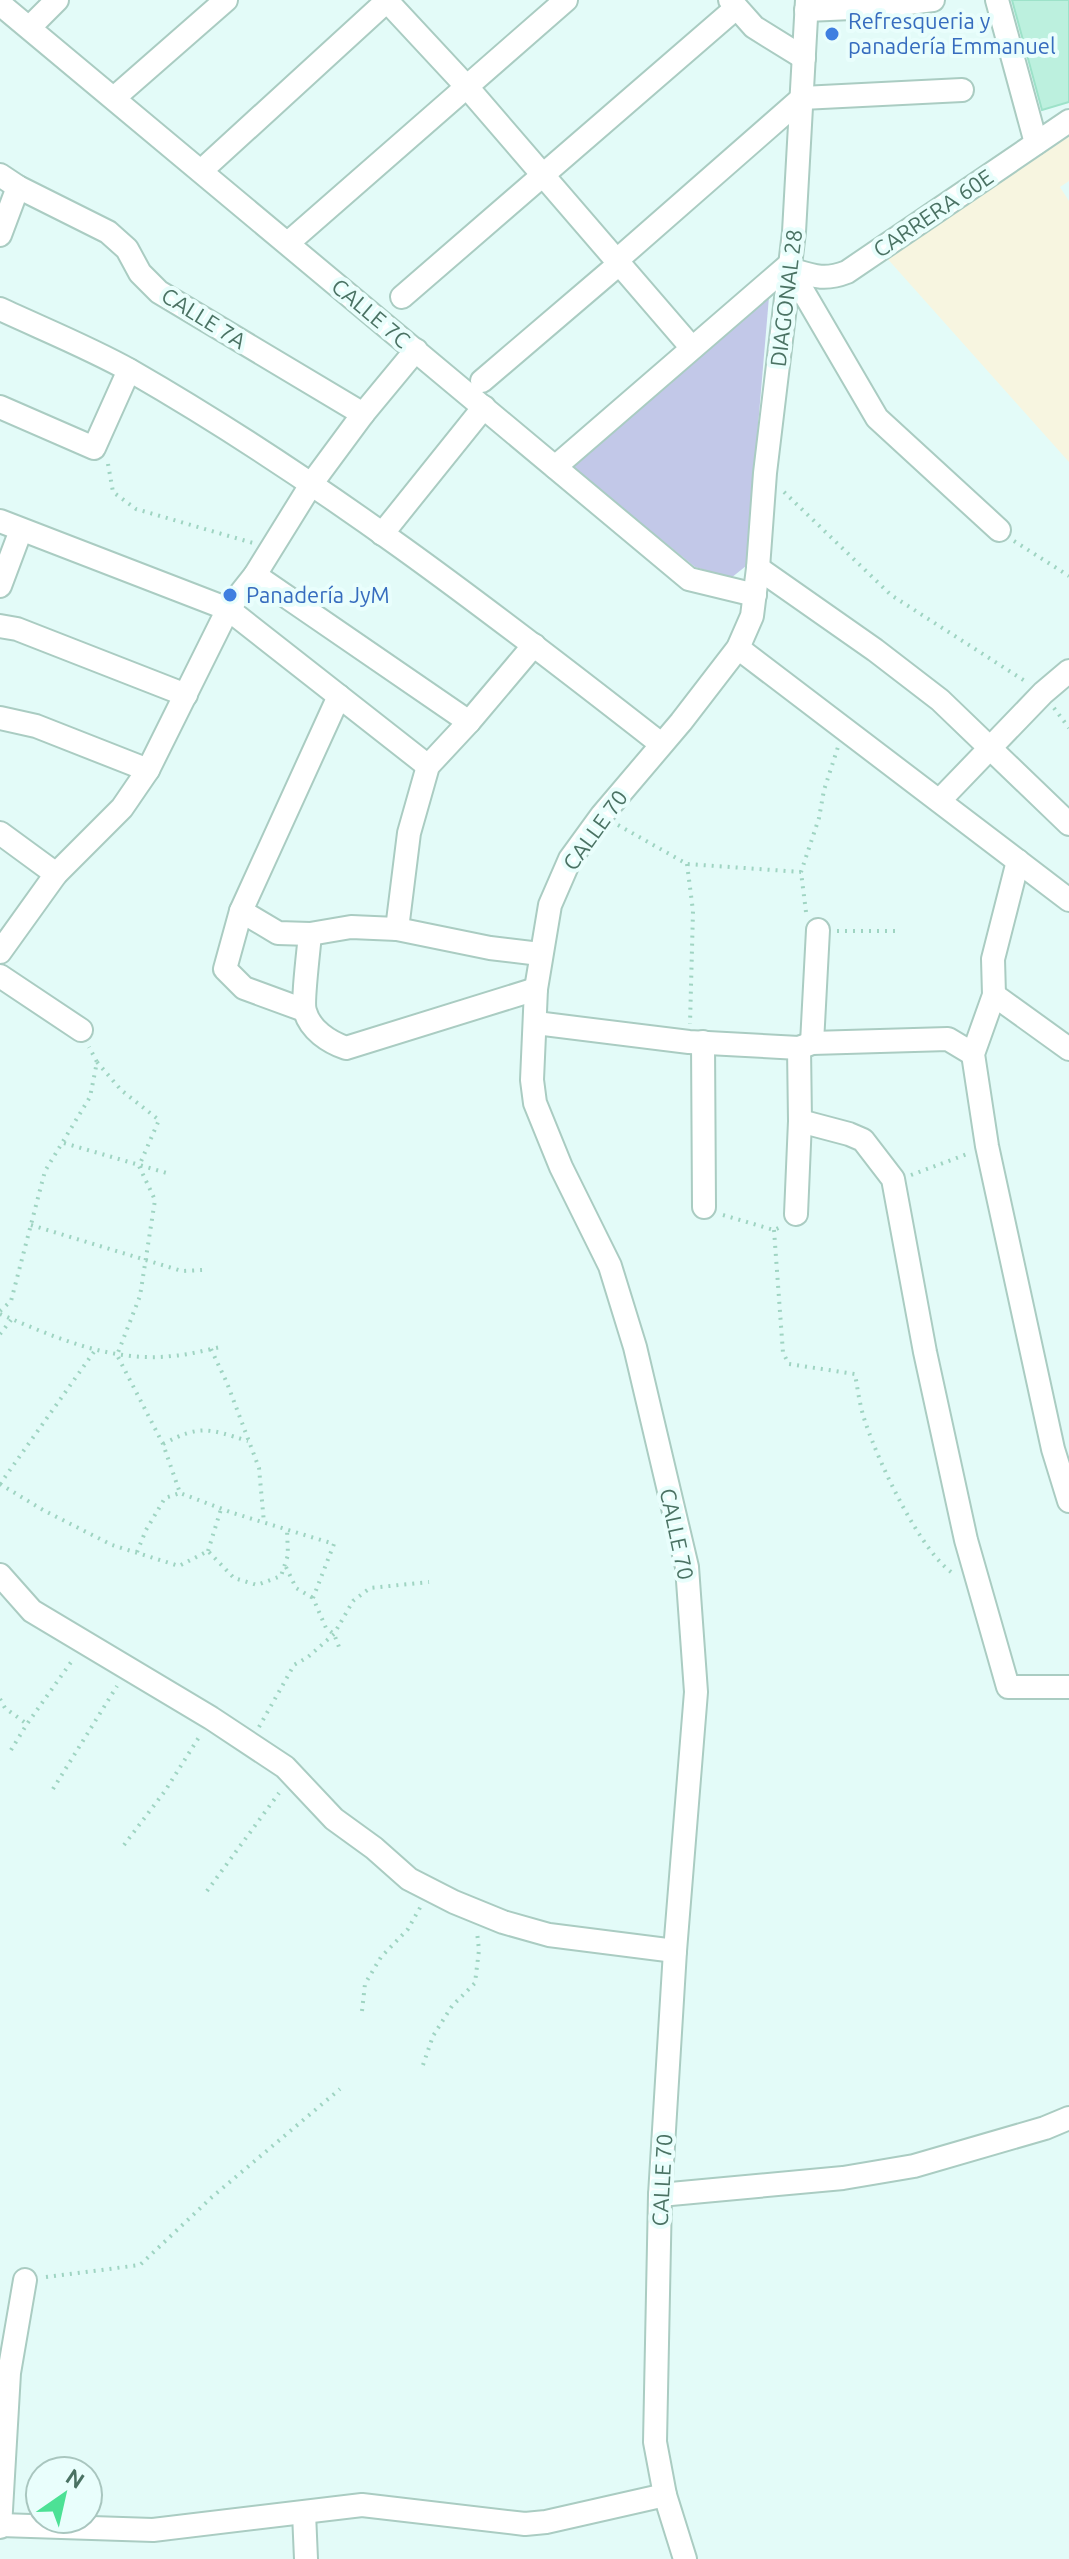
<svg xmlns="http://www.w3.org/2000/svg" width="1069" height="2559" font-family="Ubuntu,sans-serif">
<rect width="100%" height="100%" fill="#e3fbf8"/>
<!-- education -->
<path fill="#f7f5e0" d="M1069,132V181L1060,187L1069,201V462L885,256Z"/>
<!-- green -->
<path fill="#c2c8e8" d="M769,297L746,566L731,578L695,567L572,467Z"/>
<!-- building -->
<path fill="#bcf0de" stroke="#9de2c9" stroke-width="2" d="M1012,0H1069V102L1042,110Z"/>
<g fill="none" stroke-linecap="round" stroke-linejoin="round">
<defs>
<g id="minor">
<path d="M730,0L754,27L804,58"/>
<path d="M997,0L1036,143"/>
<path d="M387,1L467,87L692,348"/>
<path d="M0,4L689,579L755,595"/>
<path d="M806,10L876,7L933,0"/>
<path d="M30,27L57,0"/>
<path d="M114,98L226,0"/>
<path d="M201,171L388,0"/>
<path d="M0,175L18,187L108,232L127,249L140,273L159,292L363,414"/>
<path d="M0,235L18,187"/>
<path d="M288,243L566,0"/>
<path d="M616,261L802,98L962,90"/>
<path d="M790,269L877,418L999,530"/>
<path d="M790,269C813,276 824,281 847,272L1069,121"/>
<path d="M402,297L736,8"/>
<path d="M0,309C43,329 90,348 131,371C319,479 491,611 661,744"/>
<path d="M482,381L619,264"/>
<path d="M0,407L94,448L129,370"/>
<path d="M555,467L791,263"/>
<path d="M0,521L228,609L428,766"/>
<path d="M382,534L484,407"/>
<path d="M758,568L875,650L940,700L1069,824"/>
<path d="M255,575L469,722"/>
<path d="M0,586L21,530"/>
<path d="M0,626L17,629L186,695"/>
<path d="M738,648L1069,900"/>
<path d="M0,718L36,726L148,770"/>
<path d="M940,800L1043,693L1069,671"/>
<path d="M0,833L56,874"/>
<path d="M1018,861L993,959L994,995L973,1054L987,1146L1053,1449L1069,1501"/>
<path d="M241,911L278,933L310,934L351,927L397,929L490,948L540,954"/>
<path d="M397,929L409,833L428,766L469,722L534,645"/>
<path d="M310,934C309,947 302,1002 305,1011C310,1030 329,1042 346,1048L536,989"/>
<path d="M0,952L56,874L122,808L148,770L228,609L255,575L312,483L363,414L416,350"/>
<path d="M0,976L81,1030"/>
<path d="M994,995L1069,1049"/>
<path d="M304,1010L244,988L225,969L241,911L339,696"/>
<path d="M536,1023L689,1042L799,1048L812,1043L948,1039L973,1054"/>
<path d="M703,1042L704,1207"/>
<path d="M812,1043L818,930"/>
<path d="M800,1121L849,1134L863,1140L893,1179L925,1352L966,1540L1008,1687H1069"/>
<path d="M796,1214L800,1121L799,1048"/>
<path d="M0,1575L32,1611L211,1718L285,1767L334,1819L374,1848L409,1879L454,1902L503,1922L549,1935L675,1951"/>
<path d="M660,2195L843,2178L914,2166L1045,2128L1069,2118"/>
<path d="M304,2513L306,2559"/>
<path d="M0,2525L153,2530L362,2505L525,2524L546,2522L665,2495"/>
<path d="M0,2527L9,2373L25,2280"/>
<path d="M685,2559L665,2495L655,2442L660,2195L675,1951L696,1692L687,1567L635,1347L610,1266L561,1167L535,1103L532,1080L536,989L550,905L570,859L602,815L681,722L738,648L752,616L758,568L765,473L794,232L807,0"/>
</g>
</defs>
<!-- minor casing -->
<use href="#minor" stroke="#aaccc2" stroke-width="26"/>
<!-- path -->
<g stroke="#9fd4c2" stroke-width="4" stroke-dasharray="2 6" stroke-linecap="butt">
<path d="M108,464L113,492L136,509L253,543"/>
<path d="M784,492L891,595L1028,683"/>
<path d="M1014,541L1069,576"/>
<path d="M1054,708L1069,728"/>
<path d="M618,825L687,864L801,872"/>
<path d="M687,864L693,911L690,1024"/>
<path d="M806,912L801,872L819,818L824,790L838,747"/>
<path d="M837,931H895"/>
<path d="M97,1062L121,1090L159,1120L139,1166L155,1200L140,1296L117,1355L163,1444L180,1493L233,1513L334,1544L313,1598L326,1628L334,1634L339,1647"/>
<path d="M64,1143L170,1174"/>
<path d="M911,1175L970,1153"/>
<path d="M723,1215L774,1230L783,1226"/>
<path d="M31,1225L182,1271L202,1270"/>
<path d="M774,1230L783,1353L789,1364L855,1374C858,1391 860,1408 866,1424C879,1463 921,1553 954,1574"/>
<path d="M0,1311L11,1301L45,1171L90,1097L97,1062L89,1047"/>
<path d="M0,1314C54,1337 112,1363 172,1356C189,1355 205,1350 221,1347"/>
<path d="M0,1334L11,1320"/>
<path d="M211,1349L227,1383L259,1468L264,1523"/>
<path d="M163,1444C201,1424 209,1429 248,1441"/>
<path d="M0,1484L43,1510L112,1545L179,1566L208,1551L234,1578L257,1585L281,1576L288,1555L287,1530"/>
<path d="M0,1484L96,1349"/>
<path d="M208,1551L221,1509"/>
<path d="M137,1552L146,1530L165,1498L180,1493"/>
<path d="M286,1567L296,1588L313,1598"/>
<path d="M0,1699L5,1708L27,1724"/>
<path d="M259,1727L294,1665L308,1657L334,1634L353,1601L370,1588L429,1582"/>
<path d="M11,1750L27,1724L74,1658"/>
<path d="M53,1789L117,1686"/>
<path d="M124,1845L165,1791L201,1734"/>
<path d="M207,1891L279,1793"/>
<path d="M362,2011L365,1984L381,1957L408,1929L421,1906"/>
<path d="M423,2065L433,2036L452,2006L475,1983L479,1950L477,1932"/>
<path d="M46,2277L140,2265L212,2197L340,2089"/>
</g>
<!-- minor -->
<use href="#minor" stroke="#fff" stroke-width="22"/>
</g>
<!-- markers -->
<g fill="#3f7fe0" stroke="#e9fefc" stroke-width="3">
<circle cx="832" cy="34" r="8"/>
<circle cx="230" cy="595" r="8"/>
</g>
<g text-anchor="middle" stroke-width="8" stroke-linejoin="round" paint-order="stroke">
<!-- shop labels -->
<g font-size="22" fill="#366cbe" stroke="#e9fefc" text-anchor="start">
<text x="848" y="29">Refresqueria y<tspan x="848" dy="25">panadería Emmanuel</tspan></text>
<text x="246" y="603">Panadería JyM</text>
</g>
<!-- street labels -->
<g font-size="22" fill="#4a7263" stroke="#e9fefc">
<text transform="translate(933 213) rotate(-34)" y="8">CARRERA 60E</text>
<text transform="translate(786 298) rotate(-83)" y="8">DIAGONAL 28</text>
<text transform="translate(371 313) rotate(40)" y="8">CALLE 7C</text>
<text transform="translate(204 318) rotate(32)" y="8">CALLE 7A</text>
<text transform="translate(595 830) rotate(-54)" y="8">CALLE 70</text>
<text transform="translate(677 1534) rotate(78)" y="8">CALLE 70</text>
<text transform="translate(662 2180) rotate(-87)" y="8">CALLE 70</text>
</g>
</g>
<!-- north arrow -->
<g transform="translate(64 2495) rotate(34)"><circle r="38" fill="#e9fefc" stroke="#a9c6bf" stroke-width="2"/>
<path d="M0-6L14 30L0 20L-14 30Z" fill="#4ce195"/>
<text y="-12" font-size="22" font-weight="bold" text-anchor="middle" fill="#4a7263">N</text>
</g>
</svg>
